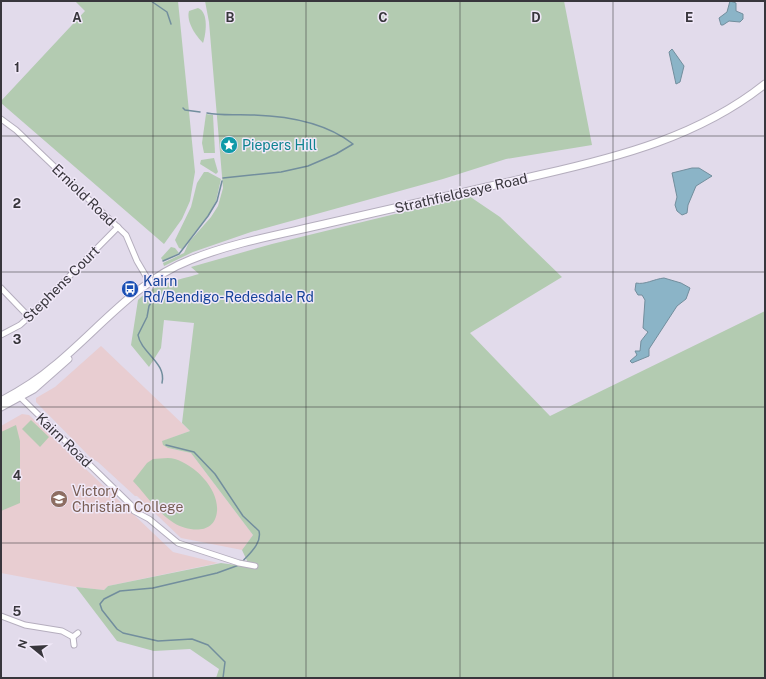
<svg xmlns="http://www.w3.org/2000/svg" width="766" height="679" font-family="'Public Sans',sans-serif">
<rect width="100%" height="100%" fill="#e2dbeb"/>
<!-- education -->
<g fill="#e8cdd1">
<path d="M101,346L190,431L163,441L168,448L191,453L253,535L242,550L181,538L137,496H135L98,462L91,458L36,402V398L55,387Z"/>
<path d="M22,414L29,415L173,552L218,563L108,586L104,590L76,587L1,573V426Z"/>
</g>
<!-- green -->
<g fill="#b3cbb1">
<path d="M75,1H178L195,172L190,201L182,219L164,244L1,103V101L85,11Z"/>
<path d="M205,1H564L592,145L506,159L443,179L251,232L193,252L164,266L163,263L184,253L189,242L211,217L218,206L223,188L209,22Z"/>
<path d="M198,8C209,12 206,34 203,43C196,36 186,22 189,11Z"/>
<path d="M206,114L213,115L215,153H204L202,143Z"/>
<path d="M214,158L218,172L216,174L200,164L201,160Z"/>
<path d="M204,172H208L221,179L216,201L209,214L182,249L179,248L175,240L191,207L197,183Z"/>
<path d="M469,196L500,217L562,277L470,333L550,416L765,311V678H216L219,669L190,649L154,651L117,641L76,587L104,590L108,586L221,563L243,566L249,565L242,550L253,535L191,453L168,448L163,445L162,441L190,431L182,423L194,323L164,320L161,348L149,367L131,345L138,300C153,284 179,280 199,274L191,267L272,244Z"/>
<path d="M171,247L175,248L179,253L163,261L161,258Z"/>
<path d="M31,420L49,437L40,447L22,429Z"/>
<path d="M16,425L20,441V503L1,511V432Z"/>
<path d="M153,459C160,459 168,457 175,459C195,465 219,489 217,511C215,535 189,532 174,523C158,513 146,495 133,481L147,463Z"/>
</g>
<!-- water -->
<g fill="#8bb4c7" stroke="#728e9d">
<path d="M730,1L736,3V11L743,14V19L740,22L729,21L723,25H721L719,18L727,12Z"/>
<path d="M672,49L684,66L680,82L676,84L669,52Z"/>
<path d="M692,168H699L712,176L696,186L688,205L687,213L682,215L677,211L675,205L677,197L672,173Z"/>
<path d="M664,278L681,283L690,288L686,299L677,306L649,349V356L632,363L630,361L637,355L635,351H640L641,341L648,332L643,328L645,300L642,295H638L635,290L636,283C645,285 654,279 664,278Z"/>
</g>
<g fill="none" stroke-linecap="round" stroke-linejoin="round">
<!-- stream -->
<g stroke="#728e9d" stroke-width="1.5">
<path d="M151,1L167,12L171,24"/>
<path d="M183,108L185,110L200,112"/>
<path d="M207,113C222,116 238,114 253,115C287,116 326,123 353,144L336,154L308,166L281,172L223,178"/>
<path d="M163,261L179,254L208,216L217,201L222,181"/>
<path d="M154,298L149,306L147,317L138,335C141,353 167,363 162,383"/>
<path d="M166,445L194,452L215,474L243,516L259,531C262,543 250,553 243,561"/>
<path d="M223,678L225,662L208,645L192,639L158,641L123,633L117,629L102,610L100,604L104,599L120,591L153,588L217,573L239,565"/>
</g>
<defs>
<g id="minor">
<path d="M1,119L16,130L126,235L137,261L150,283"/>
<path d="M1,288L29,317"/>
<path d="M1,335L20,325L29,317L118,227"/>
<path d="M18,395L131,505L134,511L149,519L178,543L239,563L255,566"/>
<path d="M1,616L25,625L62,631L73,637"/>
<path d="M74,645L73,637L78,633"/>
</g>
<g id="secondary">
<path d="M1,401C20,391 38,380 54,366C98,330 136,281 190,260C234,242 283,234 329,223C399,207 469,191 539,175C619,157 700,136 765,84"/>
<path d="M1,407L34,389L68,359"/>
</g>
</defs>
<!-- minor casing -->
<use href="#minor" stroke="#b5aebe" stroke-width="7"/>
<!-- secondary casing -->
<use href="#secondary" stroke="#b5aebe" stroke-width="9"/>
<!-- minor -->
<use href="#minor" stroke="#fff" stroke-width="5"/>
<!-- secondary -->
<use href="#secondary" stroke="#fff" stroke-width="7"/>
</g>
<!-- grid -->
<path fill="none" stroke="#38363c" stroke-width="1" stroke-opacity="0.55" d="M153,1V678M306,1V678M460,1V678M613,1V678M1,136H765M1,272H765M1,407H765M1,543H765"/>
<!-- icons -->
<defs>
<symbol id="sight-disc" viewBox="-11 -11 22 22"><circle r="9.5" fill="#0f9aa8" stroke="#f0e8f8"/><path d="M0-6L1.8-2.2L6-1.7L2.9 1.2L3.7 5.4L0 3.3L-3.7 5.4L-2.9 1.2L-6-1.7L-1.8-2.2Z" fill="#fff"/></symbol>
<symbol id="bus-disc" viewBox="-11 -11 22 22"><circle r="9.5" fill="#1a4fb4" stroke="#f0e8f8"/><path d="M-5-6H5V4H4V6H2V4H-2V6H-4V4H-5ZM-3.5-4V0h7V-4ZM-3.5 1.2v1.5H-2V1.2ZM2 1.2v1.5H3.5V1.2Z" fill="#fff"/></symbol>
<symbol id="school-disc" viewBox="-11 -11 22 22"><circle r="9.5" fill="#8d6e63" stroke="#f0e8f8"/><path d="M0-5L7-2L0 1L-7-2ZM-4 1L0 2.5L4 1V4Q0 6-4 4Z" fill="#fff"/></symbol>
</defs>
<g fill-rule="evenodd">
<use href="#sight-disc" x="219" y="135" width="20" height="20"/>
<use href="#bus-disc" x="120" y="279" width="20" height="20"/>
<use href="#school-disc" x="49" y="489" width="20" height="20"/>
</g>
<g text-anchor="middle" stroke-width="3" stroke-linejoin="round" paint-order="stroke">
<!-- culture labels -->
<g font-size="14" fill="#0d838f" stroke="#f0e8f8" text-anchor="start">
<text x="242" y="150">Piepers Hill</text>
</g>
<!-- street labels -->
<g font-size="14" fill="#38363c" stroke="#f0e8f8">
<text transform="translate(461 193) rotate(-13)" y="5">Strathfieldsaye Road</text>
<text transform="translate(84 195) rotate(44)" y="5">Erniold Road</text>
<text transform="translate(61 284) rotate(-45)" y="5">Stephens Court</text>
<text transform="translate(64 440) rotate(44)" y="5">Kairn Road</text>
</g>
<!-- transit labels -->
<g font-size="14" fill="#164399" stroke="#f0e8f8" text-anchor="start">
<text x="143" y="286">Kairn<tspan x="143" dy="16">Rd/Bendigo-Redesdale Rd</tspan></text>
</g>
<!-- education labels -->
<g font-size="14" fill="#785e54" stroke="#f0e8f8" text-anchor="start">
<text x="72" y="496">Victory<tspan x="72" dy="16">Christian College</tspan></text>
</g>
</g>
<g font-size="13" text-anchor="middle" font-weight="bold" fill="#38363c" stroke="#f0e8f8" stroke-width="3" stroke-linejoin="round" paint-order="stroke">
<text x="77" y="22">A</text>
<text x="230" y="22">B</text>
<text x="383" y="22">C</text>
<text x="536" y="22">D</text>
<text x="689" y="22">E</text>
<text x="17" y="72">1</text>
<text x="17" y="208">2</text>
<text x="17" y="344">3</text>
<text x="17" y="480">4</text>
<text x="17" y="616">5</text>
</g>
<!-- border -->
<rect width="766" height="679" fill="none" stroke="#38363c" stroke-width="4"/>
<!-- north arrow -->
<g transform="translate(32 647) rotate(288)" stroke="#f0e8f8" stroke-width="3" paint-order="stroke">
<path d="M0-3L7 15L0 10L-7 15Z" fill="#38363c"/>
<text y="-6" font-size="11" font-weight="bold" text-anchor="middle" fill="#38363c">N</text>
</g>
</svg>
